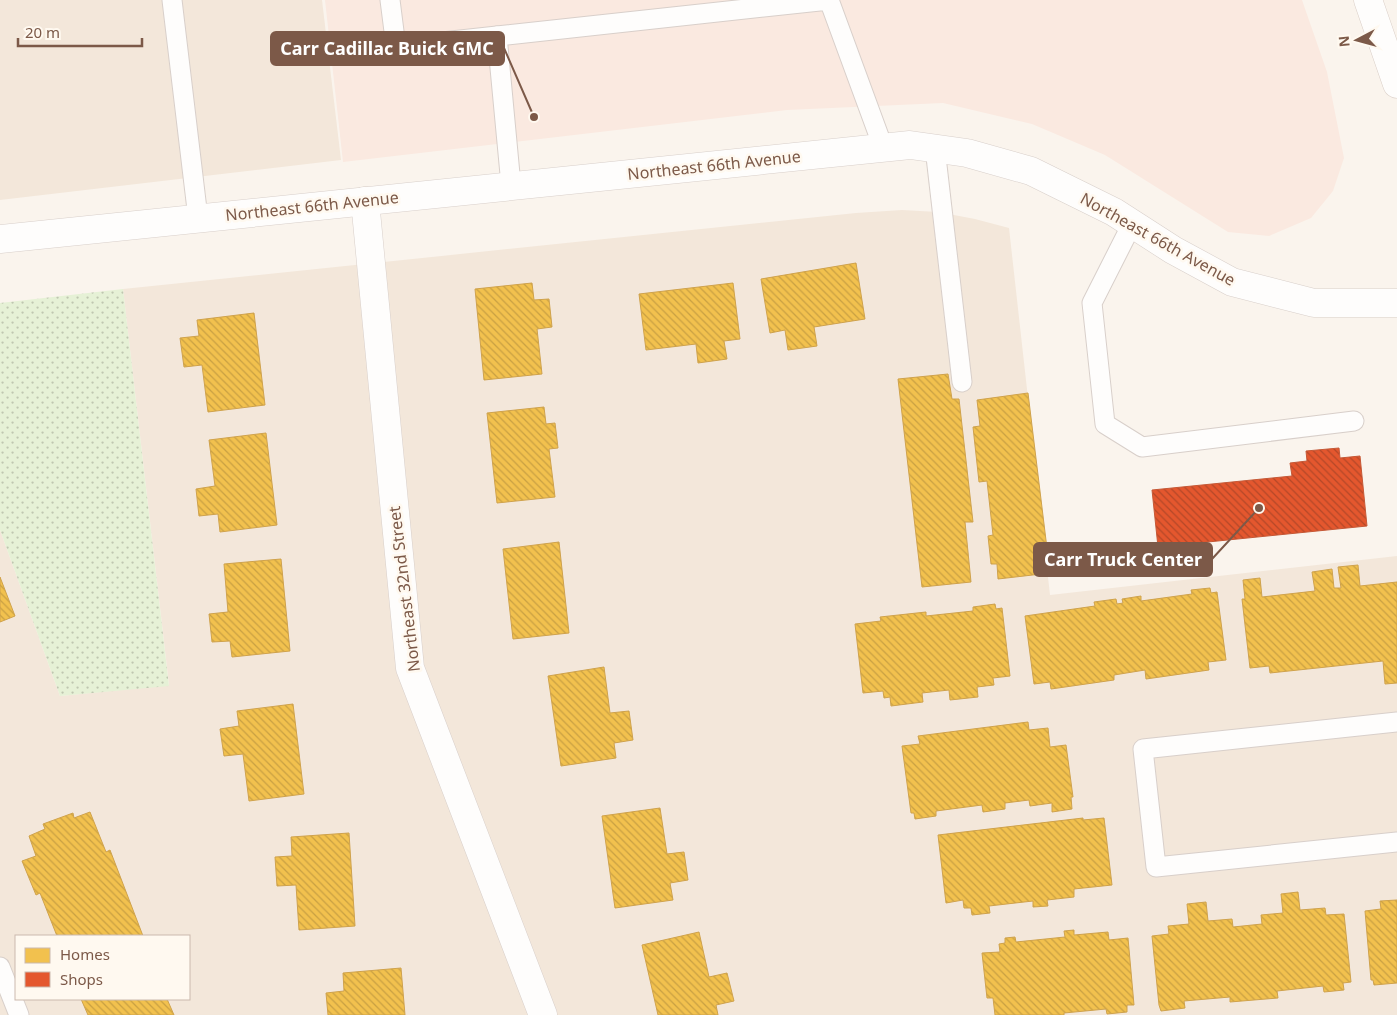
<svg xmlns="http://www.w3.org/2000/svg" width="1397" height="1015" font-family="'Noto Sans',sans-serif">
<defs>
<pattern id="grass-dots" width="8" height="8" patternUnits="userSpaceOnUse" patternTransform="scale(1.25)"><rect width="8" height="8" fill="#e6f1d6"/><path d="M2 2h.1M6 6h.1" fill="none" stroke="#bfc6b0" stroke-width="1.8" stroke-linecap="round"/></pattern>
<pattern id="homes-back-hatch" width="6" height="6" patternUnits="userSpaceOnUse" patternTransform="scale(1.25)"><rect width="6" height="6" fill="#f2c14e"/><path d="M-1 5l2 2M0 0l6 6M5-1l2 2" fill="none" stroke="#c9a043"/></pattern>
<pattern id="shops-back-hatch" width="6" height="6" patternUnits="userSpaceOnUse" patternTransform="scale(1.25)"><rect width="6" height="6" fill="#e4572e"/><path d="M-1 5l2 2M0 0l6 6M5-1l2 2" fill="none" stroke="#b44828"/></pattern>
</defs>
<rect width="100%" height="100%" fill="#faf4ed"/>
<!-- residential -->
<g fill="#f3e7da" fill-rule="evenodd">
<path d="M0,0H322L341,160L0,200Z"/>
<path d="M902,210L938,212L975,219L1009,228L1050,595L1397,556V1015H0V530L60,696L169,685L123,289L856,213ZM16,936H189V999H16Z"/>
</g>
<!-- commercial -->
<path fill="#fae9e0" d="M325,0H1302L1327,72L1344,158L1333,191L1311,218L1269,236L1228,232L1105,155L1032,124L943,103L787,110L343,162Z"/>
<!-- grass -->
<path fill="url(#grass-dots)" d="M123,289L169,686L60,696L0,530V303Z"/>
<!-- homes -->
<g fill="url(#homes-back-hatch)" stroke="#cfa24c">
<path d="M856,263L865,319L814,327L817,346L788,350L785,330L770,333L761,279Z"/>
<path d="M532,283L534,300L549,299L552,327L537,329L542,374L484,380L475,289Z"/>
<path d="M733,283L740,339L724,341L727,359L698,363L696,344L646,350L639,294Z"/>
<path d="M254,313L265,405L208,412L202,365L184,367L180,338L199,336L197,320Z"/>
<path d="M948,374L952,399H959L973,522H965L971,582L922,587L898,379Z"/>
<path d="M1028,393L1050,573L998,579L997,564H991L988,536L993,535L987,481L979,482L973,427L980,426L977,400Z"/>
<path d="M544,407L546,424L555,423L558,448L549,449L555,497L497,503L487,413Z"/>
<path d="M266,433L277,525L220,532L218,514L199,516L196,489L215,486L209,440Z"/>
<path d="M559,542L569,633L513,639L503,549Z"/>
<path d="M281,559L290,651L232,657L230,641L212,642L209,614L228,612L224,564Z"/>
<path d="M1358,565L1360,586L1397,582V683L1385,684L1383,661L1270,673L1269,666L1250,668L1242,599H1245L1243,580L1260,578L1262,597L1315,591L1312,572L1332,569L1334,588H1341L1338,567Z"/>
<path d="M0,577L15,616L0,622Z"/>
<path d="M1210,588L1211,593L1217,592L1226,660L1208,662L1209,670L1146,679L1145,670L1114,675V680L1051,689L1050,682L1034,684L1025,616L1095,606L1094,602L1116,599L1117,604L1123,603L1122,599L1141,596V601L1192,594L1191,590Z"/>
<path d="M995,604L996,609L1002,608L1010,676L993,678L994,685L977,687L978,697L950,700L949,690L922,693L923,702L891,706L890,697L884,698L883,691L863,693L855,624L881,621L880,617L926,612V616L973,611V607Z"/>
<path d="M604,667L610,713L629,711L633,740L614,743L616,758L561,766L548,676Z"/>
<path d="M293,704L304,794L249,801L243,754L224,756L220,729L239,726L237,711Z"/>
<path d="M1028,722L1029,730L1048,728L1050,747L1066,745L1073,797H1071L1072,809L1052,812V803L1030,806L1029,800L1005,803V809L983,812L982,805L936,811V816L915,819L914,813H911L902,746L920,744L918,736Z"/>
<path d="M660,808L667,854L684,852L688,880L670,883L673,900L615,908L602,816Z"/>
<path d="M90,812L106,852L110,850L143,936H57L40,893L36,895L22,861L36,856L29,836L45,829L43,824L73,813L74,818Z"/>
<path d="M1083,818V820L1104,818L1112,885L1074,889V897L1047,900L1048,906L1033,907V901L989,906L990,913L972,915L971,908H964L963,900L946,903L938,835Z"/>
<path d="M349,833L355,926L299,930L296,885L277,886L275,857L292,856L291,837Z"/>
<path d="M1298,892L1300,910L1325,908L1326,915L1344,914L1351,982L1343,983L1344,990L1324,992L1323,986L1277,991L1278,998L1230,1002V997L1184,1001L1185,1008L1161,1011L1159,1005L1152,936L1169,934L1168,926L1189,924L1187,904L1206,902L1208,921L1232,919L1233,927L1262,924L1261,915L1283,913L1281,894Z"/>
<path d="M1397,900V983L1374,985L1373,980H1371L1365,911L1381,909L1380,901Z"/>
<path d="M1074,930V935L1108,932L1109,940L1128,938L1134,1005H1127V1012L1107,1014L1106,1009L1064,1013V1015H995L993,998H987L982,953L1000,952L999,944L1005,943V938L1015,937L1016,942L1065,937L1064,931Z"/>
<path d="M699,932L709,977L727,973L734,1001L716,1005L718,1015H658L642,945Z"/>
<path d="M401,968L405,1015H328L326,993L344,991L343,973Z"/>
<path d="M81,999H167L174,1015H88Z"/>
</g>
<!-- shops -->
<path fill="url(#shops-back-hatch)" stroke="#c55836" d="M1339,448L1340,458L1360,456L1367,526L1158,547L1152,490L1292,476L1290,463L1307,461L1306,451Z"/>
<g fill="none" stroke-linecap="round" stroke-linejoin="round">
<defs>
<g id="lane">
<path d="M172,0L198,218"/>
<path d="M390,0L396,47L829,0L883,147"/>
<path d="M497,36L511,185"/>
<path d="M935,148L962,382"/>
<path d="M1132,224L1092,303L1105,424L1142,447L1354,421"/>
<path d="M1397,722L1143,749L1156,867L1397,842"/>
<path d="M0,967L19,1015"/>
</g>
<g id="street">
<path d="M365,201L410,668L543,1015"/>
<path d="M0,239L910,145L967,153L1031,171L1114,212L1173,250L1232,282L1314,303H1397"/>
</g>
<path id="secondary" d="M1368,0L1397,84"/>
</defs>
<!-- lane casing -->
<use href="#lane" stroke="#d8cfca" stroke-width="21"/>
<!-- street casing -->
<use href="#street" stroke="#d8cfca" stroke-width="29"/>
<!-- secondary casing -->
<use href="#secondary" stroke="#dacfc8" stroke-width="29"/>
<!-- lane -->
<use href="#lane" stroke="#fefdfc" stroke-width="19"/>
<!-- street -->
<use href="#street" stroke="#fefdfc" stroke-width="28"/>
<!-- secondary -->
<use href="#secondary" stroke="#fefdfc" stroke-width="28"/>
</g>
<g text-anchor="middle" stroke-width="5" stroke-linejoin="round" paint-order="stroke">
<!-- street labels -->
<g font-size="16" fill="#7c5948" stroke="#fff9f0">
<text transform="translate(714 165) rotate(-6)" y="6">Northeast 66th Avenue</text>
<text transform="translate(312 206) rotate(-6)" y="6">Northeast 66th Avenue</text>
<text transform="translate(1158 239) rotate(29)" y="6">Northeast 66th Avenue</text>
<text transform="translate(404 589) rotate(-97)" y="6">Northeast 32nd Street</text>
</g>
</g>
<!-- callouts -->
<path fill="none" stroke="#7c5948" stroke-width="2" d="M534 117L504 48M1259 508L1212 559"/>
<g fill="#7c5948" stroke="#fff9f0" stroke-width="2">
<circle cx="534" cy="117" r="5"/>
<circle cx="1259" cy="508" r="5"/>
</g>
<g fill="#7c5948" stroke="#7c5948" stroke-width="2">
<rect x="271" y="32" width="233" height="33" rx="5"/>
<rect x="1034" y="543" width="178" height="33" rx="5"/>
</g>
<g font-size="18" text-anchor="middle" font-weight="bold" fill="#fff">
<text x="387" y="55">Carr Cadillac Buick GMC</text>
<text x="1123" y="566">Carr Truck Center</text>
</g>
<!-- legend -->
<rect x="15" y="935" width="175" height="65" fill="#fff9f0" stroke="#cbb9ad"/>
<rect x="25" y="948" width="25" height="15" fill="#f2c14e" stroke="#cbb9ad"/>
<text x="60" y="960" font-size="15" fill="#7c5948">Homes</text>
<rect x="25" y="972" width="25" height="15" fill="#e4572e" stroke="#cbb9ad"/>
<text x="60" y="985" font-size="15" fill="#7c5948">Shops</text>
<!-- north arrow -->
<g transform="translate(1357 40) rotate(264)" stroke="#fff9f0" stroke-width="4" paint-order="stroke">
<path d="M0-4L9 19L0 12L-9 19Z" fill="#7c5948"/>
<text y="-8" font-size="14" font-weight="bold" text-anchor="middle" fill="#7c5948">N</text>
</g>
<!-- scale -->
<path d="M18 38v8h124v-8" fill="none" stroke="#7c5948" stroke-width="2.5"/>
<text x="25" y="38" font-size="15" fill="#7c5948" stroke="#fff9f0" stroke-width="4" paint-order="stroke">20 m</text>
</svg>
